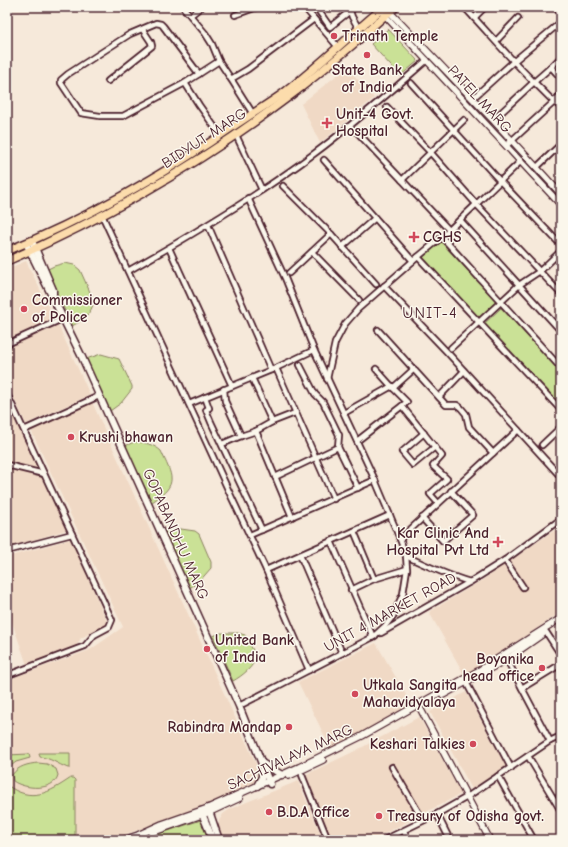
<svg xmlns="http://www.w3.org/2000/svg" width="568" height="847" font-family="'Comic Neue',sans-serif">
<rect width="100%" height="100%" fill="#f6e9da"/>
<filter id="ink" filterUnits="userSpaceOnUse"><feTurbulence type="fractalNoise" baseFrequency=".025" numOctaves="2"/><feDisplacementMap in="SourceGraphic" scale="8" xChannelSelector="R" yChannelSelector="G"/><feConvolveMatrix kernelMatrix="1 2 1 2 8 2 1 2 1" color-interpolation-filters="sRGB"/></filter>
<g filter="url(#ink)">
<!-- built -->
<g fill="#f0d9c5">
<path d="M347,67L374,98L320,143L301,104Z"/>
<path d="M26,261L55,320L7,342V269Z"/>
<path d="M58,325L90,395L26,424L7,383V347Z"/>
<path d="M7,401L66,530L7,548Z"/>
<path d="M92,402L256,764V777L253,784L209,804L110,840H7V680L90,650L123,627L31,430Z"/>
<path d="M558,528L561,531V612L483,665L465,676L429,612L481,581Z"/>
<path d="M71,539L108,624L81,638L76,646L27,665L7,608V557Z"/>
<path d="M376,643L413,707L368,732L331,749L298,682Z"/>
<path d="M466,692L506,767L472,789L430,712Z"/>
<path d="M419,717L461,794L372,840H329L305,775L357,750Z"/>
<path d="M298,781L323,840H223L218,826L219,821L223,814L230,809Z"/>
</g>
<!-- green -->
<g fill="#cae196" stroke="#8a8060">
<path d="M388,29L418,61L400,76L371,44Z"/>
<path d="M441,242L497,302L478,320L421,259Z"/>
<path d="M65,263L74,265L80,270L94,301C92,313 82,321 72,326L46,270L54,266Z"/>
<path d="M501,308L561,372V405L484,324Z"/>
<path d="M101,354L119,359L132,386V389L121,403L110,411L86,359Z"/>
<path d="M134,442C142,441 155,445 161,451C172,476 180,484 152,502L125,446Z"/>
<path d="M174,528L195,531L199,534L211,562V568L198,583L189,588L164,532Z"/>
<path d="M221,633H238L245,635L256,656C255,666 242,676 233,681L213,636Z"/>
<path d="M39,753H70V768H68C57,764 51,758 40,757Z"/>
<path d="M29,754L30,758L16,762L7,769V755Z"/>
<path d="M38,763L47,764L56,769L58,775C54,792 24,789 13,781L12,775C18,766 28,764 38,763Z"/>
<path d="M71,778H73L75,780V840H7V785C31,803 49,793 71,778Z"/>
<path d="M201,820L209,840H140Z"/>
</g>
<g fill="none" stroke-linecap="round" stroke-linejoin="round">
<defs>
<g id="minor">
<path d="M183,7L205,33L212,44L219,61L231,79"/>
<path d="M304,7L338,47"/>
<path d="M316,7L330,27L355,7"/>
<path d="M464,7C488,32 509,58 534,82L551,67L561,78"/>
<path d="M555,7L561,13"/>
<path d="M350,11L352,17L359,29"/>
<path d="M191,15L201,7"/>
<path d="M235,15L257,7"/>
<path d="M474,18L485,7"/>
<path d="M496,41L518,18"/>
<path d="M219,61L185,83L199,105L221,136"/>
<path d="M551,67L561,57"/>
<path d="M108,81L152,46L151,42L143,30"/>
<path d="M185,83L123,116H100L81,113L61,83V80L68,74L130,34L156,23L161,24L163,26L199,74"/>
<path d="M411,83L500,181L561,245"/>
<path d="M561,94L554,102L561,107"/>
<path d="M473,98L513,62L561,22"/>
<path d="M387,107L431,153L477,205L561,294"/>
<path d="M253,114L231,79L248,69L314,19"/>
<path d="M493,120L534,82L554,102L507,145"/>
<path d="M357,132L449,230"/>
<path d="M236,135L262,190"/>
<path d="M324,160L413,261"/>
<path d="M537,167L561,144"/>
<path d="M402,180L464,120"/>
<path d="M283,186L331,234L376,284"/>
<path d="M248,198L285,278L314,350L375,480L400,539L406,556L407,569L403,594L393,616L385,626L373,637L331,541"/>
<path d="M102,215L231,496L266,570L309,670L239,706"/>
<path d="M460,220L561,331"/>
<path d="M208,225L271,370"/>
<path d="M442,237L561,368"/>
<path d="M342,247L374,219"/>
<path d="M169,248L232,386"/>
<path d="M312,252L359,300"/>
<path d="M418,257L561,410"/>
<path d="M128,271C192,235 256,197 315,153C354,124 390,92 427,60"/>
<path d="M289,273L331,234"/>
<path d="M384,286L447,352L561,477"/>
<path d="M378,330L446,405H457L461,408L466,414L469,427L493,453"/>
<path d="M7,344L64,318"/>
<path d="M451,348L519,285L540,271L561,251"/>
<path d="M300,365L315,394L323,402L339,435L338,447L358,488"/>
<path d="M276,368L334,499"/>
<path d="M376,369L393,388"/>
<path d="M252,378L272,422"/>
<path d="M327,379L335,343L345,324L358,309L413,261L442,237L521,161"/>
<path d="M224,389L225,401L241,436"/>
<path d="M7,394L112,620L109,627L94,635L85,646L11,674H7"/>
<path d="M205,397L209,408L206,410L211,422L262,530"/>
<path d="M439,397L464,371"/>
<path d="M189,404L276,368L314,350"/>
<path d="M402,406L442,456L433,466L447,479L430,494L438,503"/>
<path d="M344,413L392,386"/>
<path d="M24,430L99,396"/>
<path d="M256,431L292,517"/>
<path d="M424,433L402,452L413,465L435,447"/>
<path d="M357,441L407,402L393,388L414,369"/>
<path d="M222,444L241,436L256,431L272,422L295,413"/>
<path d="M542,445L561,427"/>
<path d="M7,465L44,474"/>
<path d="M275,477L338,447"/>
<path d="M422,518L443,541L473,515L451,491"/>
<path d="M354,531L374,579L407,569"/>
<path d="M250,535L375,480"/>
<path d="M400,539L518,430"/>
<path d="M7,551L72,534"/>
<path d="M300,555L342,653"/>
<path d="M406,556C427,566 447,575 470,582"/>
<path d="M505,560L523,587"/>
<path d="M266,570L390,515"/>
<path d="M351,590L374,579"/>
<path d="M546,632L561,655"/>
<path d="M381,633L470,582L505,560L561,519"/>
<path d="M506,658L550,741"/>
<path d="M309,670L375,636"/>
<path d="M466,682L511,768"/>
<path d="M522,688L561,664"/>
<path d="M528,756L561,811"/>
<path d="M392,767L423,820"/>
<path d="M302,775L328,840"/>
<path d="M498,776L534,840"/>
<path d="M437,814L450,840"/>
<path d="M404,831L408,840"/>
<path d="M384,840L437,814L467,797L550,741L561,736"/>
</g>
<g id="tertiary">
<path d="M385,7L493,120L561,194"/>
<path d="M380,10L561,205"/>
<path d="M443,695L507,659L543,634"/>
<path d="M420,708L490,840"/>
<path d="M289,776L323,760"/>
<path d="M151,833L210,812L240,798"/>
<path d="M123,840L138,835L162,824L208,808L299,767L362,736L478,671L561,618"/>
</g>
<g id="secondary">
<path d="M32,241L53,290V296"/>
<path d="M26,243L81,355L239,706L270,784"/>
<path d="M262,763L282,775"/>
<path d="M257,786L262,777V767"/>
<path d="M208,808L219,840"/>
<path d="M201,811L213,840"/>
</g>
<g id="primary">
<path d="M7,251C88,218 165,174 237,124C253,113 270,103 285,92C320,65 350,35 384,7"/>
<path d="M7,261C108,217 204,161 291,95C314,78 336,59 357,41C370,29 382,17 396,7"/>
</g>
</defs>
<!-- minor casing -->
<use href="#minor" stroke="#4a1f2b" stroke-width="8"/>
<!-- tertiary casing -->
<use href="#tertiary" stroke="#4a1f2b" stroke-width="8"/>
<!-- secondary casing -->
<use href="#secondary" stroke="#4a1f2b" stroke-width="9"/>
<!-- primary casing -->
<use href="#primary" stroke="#4a1f2b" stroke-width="10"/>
<!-- minor -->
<use href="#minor" stroke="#fbf7ec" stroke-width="4.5"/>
<!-- tertiary -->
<use href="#tertiary" stroke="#fbf7ec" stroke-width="5.5"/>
<!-- secondary -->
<use href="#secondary" stroke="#fbf7ec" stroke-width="6"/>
<!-- primary -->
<use href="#primary" stroke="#fcdcac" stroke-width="7"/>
</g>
</g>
<!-- markers -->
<g fill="#d1495b" stroke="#fbf7ec" stroke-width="1.5">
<circle cx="334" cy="36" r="4"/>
<circle cx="367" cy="55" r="4"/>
<path d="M325 117h4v4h4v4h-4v4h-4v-4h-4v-4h4z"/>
<path d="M412 231h4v4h4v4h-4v4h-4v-4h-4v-4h4z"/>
<circle cx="24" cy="309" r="4"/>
<circle cx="71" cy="437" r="4"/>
<path d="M496 536h4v4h4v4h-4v4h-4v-4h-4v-4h4z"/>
<circle cx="207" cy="649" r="4"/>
<circle cx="542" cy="668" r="4"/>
<circle cx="355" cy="694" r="4"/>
<circle cx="289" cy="727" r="4"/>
<circle cx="473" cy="744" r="4"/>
<circle cx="269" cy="812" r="4"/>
<circle cx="379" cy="816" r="4"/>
</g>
<g text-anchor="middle" stroke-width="3" stroke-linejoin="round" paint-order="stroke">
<!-- poi labels -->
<g font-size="15" font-weight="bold" fill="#4a1f2b" stroke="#fbf7ec" text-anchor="start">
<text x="342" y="41">Trinath Temple</text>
<text x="367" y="75" text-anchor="middle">State Bank<tspan x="367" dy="17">of India</tspan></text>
<text x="336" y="119">Unit-4 Govt.<tspan x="336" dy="17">Hospital</tspan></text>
<text x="423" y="242">CGHS</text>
<text x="32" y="305">Commissioner<tspan x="32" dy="17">of Police</tspan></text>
<text x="79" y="442">Krushi bhawan</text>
<text x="489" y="538" text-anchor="end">Kar Clinic And<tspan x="489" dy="17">Hospital Pvt Ltd</tspan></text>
<text x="215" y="645">United Bank<tspan x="215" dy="17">of India</tspan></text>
<text x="534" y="664" text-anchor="end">Boyanika<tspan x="534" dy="17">head office</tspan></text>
<text x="363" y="690">Utkala Sangita<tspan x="363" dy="17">Mahavidyalaya</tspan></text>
<text x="281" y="732" text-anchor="end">Rabindra Mandap</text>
<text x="465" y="749" text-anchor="end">Keshari Talkies</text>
<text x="277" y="817">B.D.A office</text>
<text x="387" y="821">Treasury of Odisha govt.</text>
</g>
<!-- street labels -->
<g font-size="15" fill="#4a1f2b" stroke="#fbf7ec">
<text transform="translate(480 99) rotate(47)" y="5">PATEL MARG</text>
<text transform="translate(204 138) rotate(-33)" y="5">BIDYUT MARG</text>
<text transform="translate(176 534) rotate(66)" y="5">GOPABANDHU MARG</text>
<text transform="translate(390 612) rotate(-29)" y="5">UNIT 4 MARKET ROAD</text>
<text transform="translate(290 757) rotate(-25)" y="5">SACHIVALAYA MARG</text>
</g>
<!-- neighbourhood labels -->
<g font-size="16" letter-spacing="1" fill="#4a1f2b" stroke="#fbf7ec">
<text x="430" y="318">UNIT-4</text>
</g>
</g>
<!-- margin -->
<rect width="568" height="847" fill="none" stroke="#fbf7ec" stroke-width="24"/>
<rect x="12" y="12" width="544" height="823" fill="none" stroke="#4a1f2b" stroke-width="1.5" filter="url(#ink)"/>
</svg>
